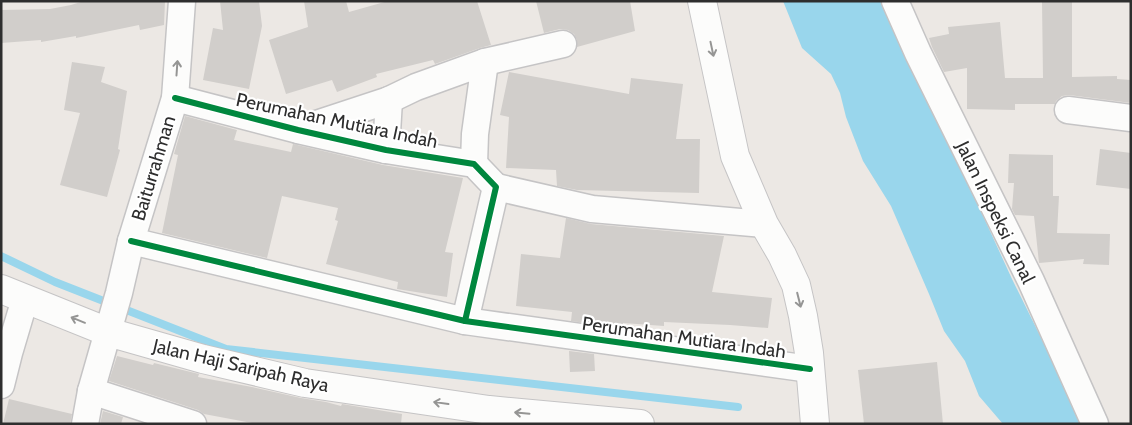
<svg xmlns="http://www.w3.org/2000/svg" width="1132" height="425" font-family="Cabin,sans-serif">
<rect width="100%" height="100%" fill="#ece8e4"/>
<!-- water -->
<path fill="#99d6ec" d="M783,1H883L922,82L939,126L957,159L1012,279L1054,364L1085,424H1003L979,396L965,361L944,331L929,294L891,206L863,161L846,117L840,93L831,74L802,48Z"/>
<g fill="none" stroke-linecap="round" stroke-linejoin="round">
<!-- stream -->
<path stroke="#99d6ec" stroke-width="8" d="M1,256L55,282L226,349L738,407"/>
</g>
<!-- building -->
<g fill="#d1cecb">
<path d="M84,1H165L164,25L140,30L139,25L76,38V36L41,42V40L1,43V10L50,9L71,5Z"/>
<path d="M220,1H259L262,26L249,89L203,80L213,28L223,30Z"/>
<path d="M304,1H346L349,12L388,1H477L491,45L480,48L435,64L433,60L376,74L377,77L337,92L332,80L286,94L269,40L308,27Z"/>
<path d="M536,1H630L635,31L577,47V40L574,34L568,30L560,29L544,33Z"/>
<path d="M1042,1H1072V77L1117,76V79L1131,80V103L1069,95L1062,96L1056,101L1055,104H1015V110L967,109V68L944,72L932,47L929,38L949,34L948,27L1000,22L1005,78H1043Z"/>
<path d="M72,62L105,67L101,82L127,91L118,149L120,150L107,197L60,185L80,113L64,110Z"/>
<path d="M509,72L629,94L631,78L683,84L676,139H700L699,193L577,190L557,186L556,170L506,168L509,117L500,115Z"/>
<path d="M185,116L237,130L234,140L291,152L293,144L383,165L463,178L445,252L453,253L447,297L397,289L398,282L326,264L338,221L335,220L338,208L282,196L267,258L162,233L178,155L174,154Z"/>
<path d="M1100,149L1131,153V189L1096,185Z"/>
<path d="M1009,154L1053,155V196H1059L1057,233L1110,234L1109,265L1083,264L1084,259L1039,263L1034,216L1015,215L1012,209L1014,183H1008Z"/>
<path d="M566,218L591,224L724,236L712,292L772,298L768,328L730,325L664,322V326L623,323V326L593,322V324L571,321L572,312L516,306L521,254L560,258Z"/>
<path d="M569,351L594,354L595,371L570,372Z"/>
<path d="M117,356L153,365L154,363L199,374L198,377L252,387L301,398L326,402L341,406L342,404L402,414L401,424H257L204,414L198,410L109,381Z"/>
<path d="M937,362L943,424H864L858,370Z"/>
<path d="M9,399L72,414L70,424H3Z"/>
<path d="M103,411L123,417L121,424H100Z"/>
</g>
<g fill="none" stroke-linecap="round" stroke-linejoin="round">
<defs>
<g id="minor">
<path d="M895,1L918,53L1031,281L1095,424"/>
<path d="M485,62L563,44"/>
<path d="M175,98L298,130L386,150L474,164L496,187L465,321"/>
<path d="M1068,110L1131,118"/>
<path d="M298,130L389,100L416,87L485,62L475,134L474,164"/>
<path d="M386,150L389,100"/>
<path d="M496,187L592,209L764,224"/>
<path d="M131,241L465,321L810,369"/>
<path d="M1,385L9,353L25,299"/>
<path d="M91,391L193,424"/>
<path d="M85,424L91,391L119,293L131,241L175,98L182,1"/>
</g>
<g id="secondary">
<path d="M702,1L735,156L764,224L782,255L796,285L803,316L809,353L815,424"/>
<path d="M1,289L108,332L203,359L305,383L489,410L640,424"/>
</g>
</defs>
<!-- minor casing -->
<use href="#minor" stroke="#c5c4c5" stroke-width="29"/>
<!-- secondary casing -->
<use href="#secondary" stroke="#c5c4c5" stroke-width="30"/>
<!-- minor -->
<use href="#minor" stroke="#fcfcfb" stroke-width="26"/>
<!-- secondary -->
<use href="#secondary" stroke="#fcfcfb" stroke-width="28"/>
<defs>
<g id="cycleway">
<path d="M175,98L298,130L386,150L474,164L496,187L465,321"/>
<path d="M131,241L465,321L810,369"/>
</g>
</defs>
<!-- cycleway casing -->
<use href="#cycleway" stroke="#fff" stroke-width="9"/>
<!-- cycleway -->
<use href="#cycleway" stroke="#00873e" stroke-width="6"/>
</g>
<!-- one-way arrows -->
<defs><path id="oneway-shaft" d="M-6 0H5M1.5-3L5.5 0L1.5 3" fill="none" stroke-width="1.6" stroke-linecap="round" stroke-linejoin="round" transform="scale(1.25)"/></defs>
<g stroke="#959594">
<use href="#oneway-shaft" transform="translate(712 49) rotate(78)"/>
<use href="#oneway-shaft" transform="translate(177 68) rotate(-86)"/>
<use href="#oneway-shaft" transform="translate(799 300) rotate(76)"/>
<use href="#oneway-shaft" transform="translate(78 320) rotate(-158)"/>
<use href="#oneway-shaft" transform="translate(441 403) rotate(-172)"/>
<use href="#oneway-shaft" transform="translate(522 413) rotate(-175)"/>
</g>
<g text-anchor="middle" stroke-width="4.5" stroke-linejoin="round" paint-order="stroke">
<!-- street labels -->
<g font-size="19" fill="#2e2e2e" stroke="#fff">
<text transform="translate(337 120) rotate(12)" y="7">Perumahan Mutiara Indah</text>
<text transform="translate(153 168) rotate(-73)" y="7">Baiturrahman</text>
<text transform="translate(996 212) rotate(64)" y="7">Jalan Inspeksi Canal</text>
<text transform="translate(684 337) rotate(8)" y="7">Perumahan Mutiara Indah</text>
<text transform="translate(241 365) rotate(13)" y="7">Jalan Haji Saripah Raya</text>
</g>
</g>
<!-- border -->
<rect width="1132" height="425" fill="none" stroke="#2e2e2e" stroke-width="5"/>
</svg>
